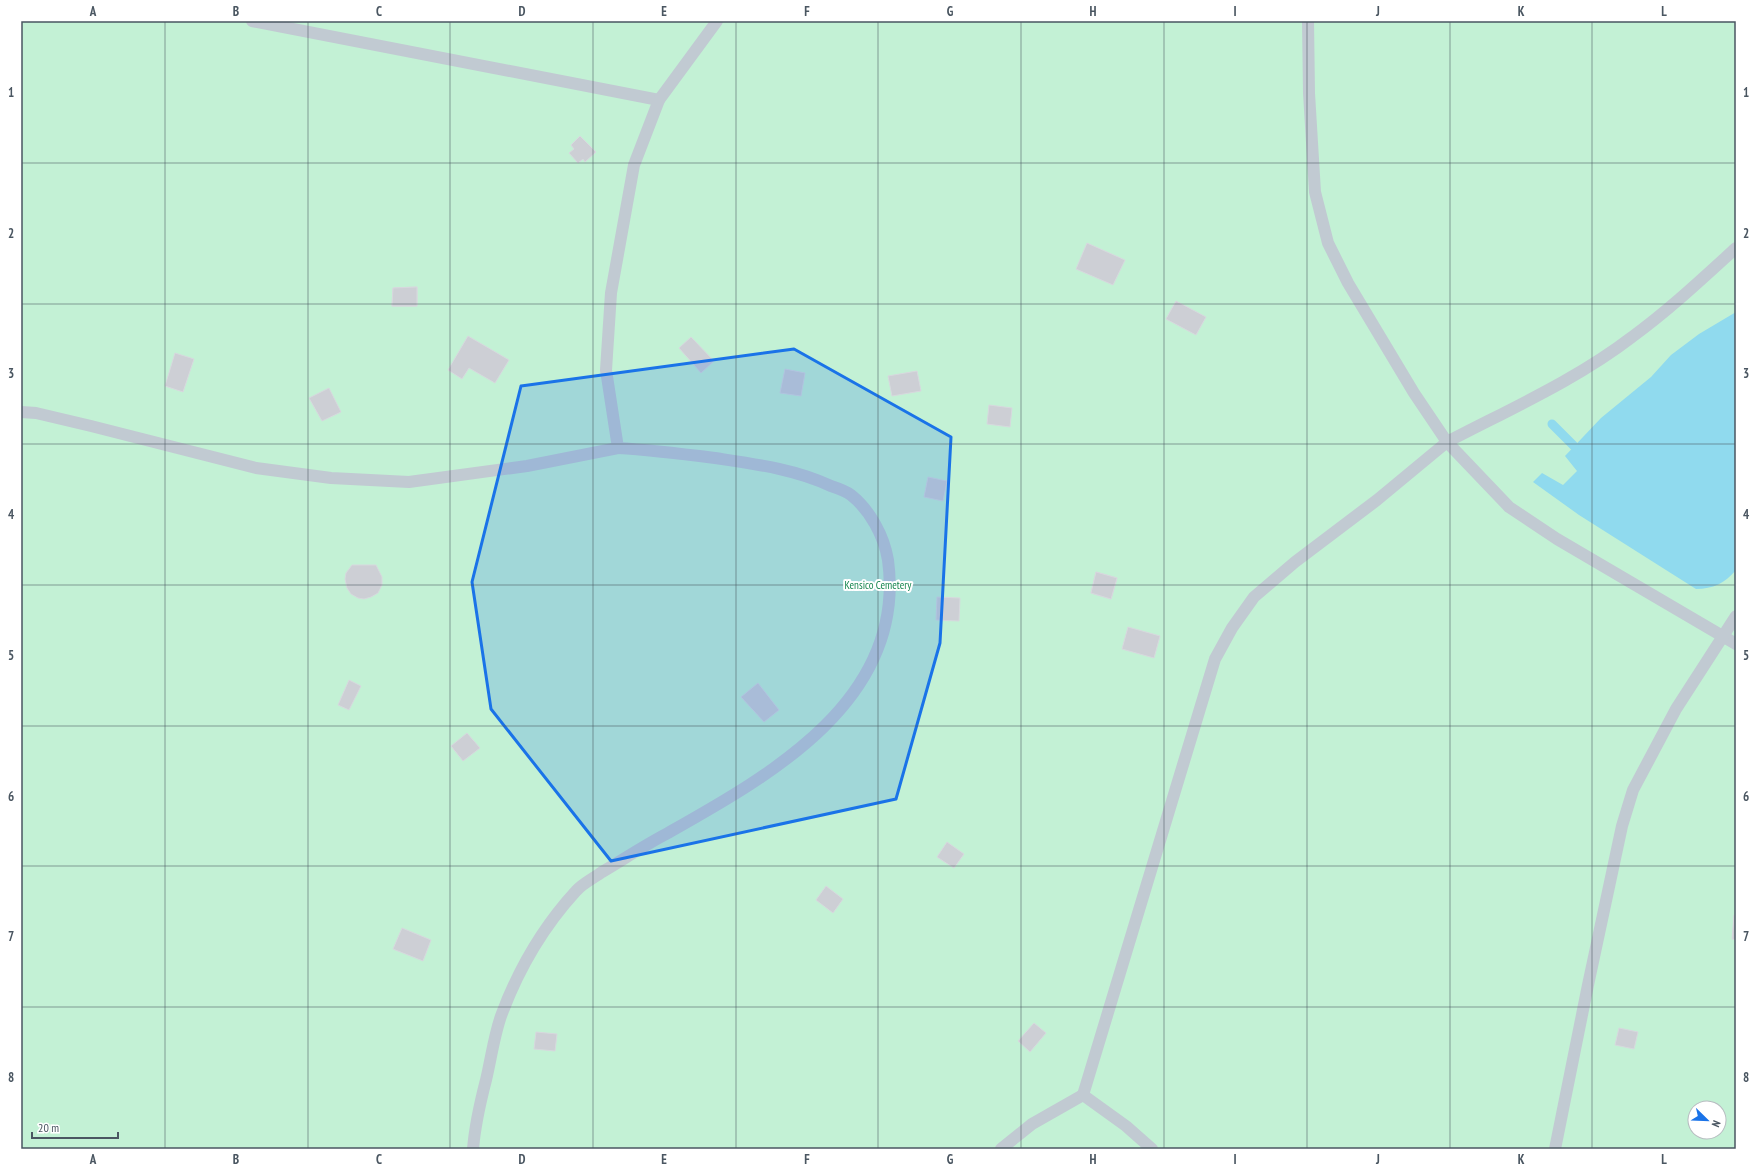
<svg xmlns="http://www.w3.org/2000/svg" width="1757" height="1170" font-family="'PT Sans Narrow',sans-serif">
<rect width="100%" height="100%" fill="#f5f3f3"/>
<!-- green -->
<path fill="#c3f1d5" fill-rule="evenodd" d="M21,21H1736V1149H21ZM1695,1108H1719V1132H1695Z"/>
<!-- water -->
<path fill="#90daee" d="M1736,312V570C1725,583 1713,589 1696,589L1579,515L1533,482L1542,473L1563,485L1577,471L1565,456L1601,418L1651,377L1671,355L1699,334Z"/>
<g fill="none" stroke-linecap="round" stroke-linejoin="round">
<!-- stream -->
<path stroke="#90daee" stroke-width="9" d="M1552,424L1574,446"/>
</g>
<!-- building -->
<g fill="#cdcfd5" stroke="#d7d9de">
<path d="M580,136L596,152L585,162L583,159L578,163L569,153L574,149L571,145Z"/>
<path d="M1087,243L1125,260L1113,285L1076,269Z"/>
<path d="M417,287V306H392L393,288Z"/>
<path d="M417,287V306H392L393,288Z"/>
<path d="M1176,301L1206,317L1196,335L1166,319Z"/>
<path d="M468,336L509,360L495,383L469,368L462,379L448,370Z"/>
<path d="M691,337L714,361L701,373L679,348Z"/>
<path d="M175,353L194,359L183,392L165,386Z"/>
<path d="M785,369L805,373L801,396L780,393Z"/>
<path d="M917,371L921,391L892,396L888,376Z"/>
<path d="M329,388L341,412L322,421L309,398Z"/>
<path d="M989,405L1012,408L1010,427L987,424Z"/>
<path d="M928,477L947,481L943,501L924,497Z"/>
<path d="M352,565H376L382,577V585L378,593L371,597L364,599L358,598L351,594L347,588L345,579L346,573Z"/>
<path d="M1096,572L1117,578L1111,599L1091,593Z"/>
<path d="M1096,572L1117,578L1111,599L1091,593Z"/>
<path d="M937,597L960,598L959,621L936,620Z"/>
<path d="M1128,627L1160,636L1154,658L1122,649Z"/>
<path d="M349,680L361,686L349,710L338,705Z"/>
<path d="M758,683L779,710L764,722L741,697Z"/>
<path d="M467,733L480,748L463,761L451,746Z"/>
<path d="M947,842L964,854L954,868L937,857Z"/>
<path d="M826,886L843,899L833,913L816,900Z"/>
<path d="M1734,915H1736V940L1732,939Z"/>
<path d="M402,928L431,940L423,961L393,949Z"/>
<path d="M1034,1023L1046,1033L1030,1052L1018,1041Z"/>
<path d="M1619,1028L1638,1032L1634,1049L1615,1045Z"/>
<path d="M536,1032L557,1034L555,1051L534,1049Z"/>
</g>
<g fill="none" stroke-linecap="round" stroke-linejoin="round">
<!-- service -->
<g stroke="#c1cad2" stroke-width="12">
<path d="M252,21L659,100"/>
<path d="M1736,248C1702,279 1669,310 1632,337C1576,380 1510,409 1447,442L1509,507L1557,539L1736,644"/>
<path d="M21,412L36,413L91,426L256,468L331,478L409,482L527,466L618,448L606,370L611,293L634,165L659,100L717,21"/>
<path d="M473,1149C475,1125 480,1103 486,1080C491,1059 494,1036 501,1016C518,970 543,927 576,891C583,883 594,878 602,872C624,859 645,845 668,833C771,775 907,699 888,560C884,536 870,510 851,495C846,491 837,488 831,486C795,469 755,464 715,458C683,454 651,450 618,448"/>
<path d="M1001,1149L1032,1124L1083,1095"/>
<path d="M1152,1149L1126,1126L1083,1095L1215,659L1232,628L1254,597L1295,562L1377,500L1447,442L1414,393L1348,283L1328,243L1315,192L1309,93L1308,21"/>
<path d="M1555,1149L1588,985L1622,826L1633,790L1676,709L1736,616"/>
</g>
</g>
<!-- marked area -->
<path fill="#1a73e8" fill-opacity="0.2" stroke="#1a73e8" stroke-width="3" stroke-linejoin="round" d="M794,349L951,437L940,643L896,799L611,861L491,709L472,582L521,386Z"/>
<!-- grid -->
<path fill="none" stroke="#4a5661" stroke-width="1" stroke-opacity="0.55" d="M165,21V1149M308,21V1149M450,21V1149M593,21V1149M736,21V1149M878,21V1149M1021,21V1149M1164,21V1149M1307,21V1149M1450,21V1149M1592,21V1149M21,163H1736M21,304H1736M21,444H1736M21,585H1736M21,726H1736M21,866H1736M21,1007H1736"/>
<g text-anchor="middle" stroke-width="4" stroke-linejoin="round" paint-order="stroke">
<!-- park labels -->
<g font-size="11" fill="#17864f" stroke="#fff">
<text x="878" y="589">Kensico Cemetery</text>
</g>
</g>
<!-- border -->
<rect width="1757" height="1170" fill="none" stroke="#ffffff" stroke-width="44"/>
<!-- north arrow -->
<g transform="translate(1707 1120) rotate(113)"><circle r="19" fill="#ffffff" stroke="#b7bbc0"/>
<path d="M0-3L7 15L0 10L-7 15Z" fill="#1a73e8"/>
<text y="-6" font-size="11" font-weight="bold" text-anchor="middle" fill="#4a5661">N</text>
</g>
<!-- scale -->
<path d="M32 1132v6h86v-6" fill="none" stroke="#4a5661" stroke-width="2"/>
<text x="38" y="1132" font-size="12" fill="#4a5661" stroke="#ffffff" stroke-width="3" paint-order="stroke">20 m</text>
<rect x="22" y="22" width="1713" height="1126" fill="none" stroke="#4a5661" stroke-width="1.5"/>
<g font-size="13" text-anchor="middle" font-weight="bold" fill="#4a5661">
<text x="93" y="16">A</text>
<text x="236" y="16">B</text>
<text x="379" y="16">C</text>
<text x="522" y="16">D</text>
<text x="664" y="16">E</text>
<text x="807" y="16">F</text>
<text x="950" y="16">G</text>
<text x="1093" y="16">H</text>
<text x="1235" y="16">I</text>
<text x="1378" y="16">J</text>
<text x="1521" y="16">K</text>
<text x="1664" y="16">L</text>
<text x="11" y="97">1</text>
<text x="1746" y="97">1</text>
<text x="11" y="238">2</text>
<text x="1746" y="238">2</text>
<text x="11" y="378">3</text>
<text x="1746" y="378">3</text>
<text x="11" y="519">4</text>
<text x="1746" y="519">4</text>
<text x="11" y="660">5</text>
<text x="1746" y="660">5</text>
<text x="11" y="801">6</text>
<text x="1746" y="801">6</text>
<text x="11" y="941">7</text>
<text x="1746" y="941">7</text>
<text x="11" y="1082">8</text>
<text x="1746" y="1082">8</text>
<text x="93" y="1164">A</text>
<text x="236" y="1164">B</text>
<text x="379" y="1164">C</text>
<text x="522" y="1164">D</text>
<text x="664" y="1164">E</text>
<text x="807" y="1164">F</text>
<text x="950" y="1164">G</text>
<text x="1093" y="1164">H</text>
<text x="1235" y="1164">I</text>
<text x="1378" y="1164">J</text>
<text x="1521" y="1164">K</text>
<text x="1664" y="1164">L</text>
</g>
</svg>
